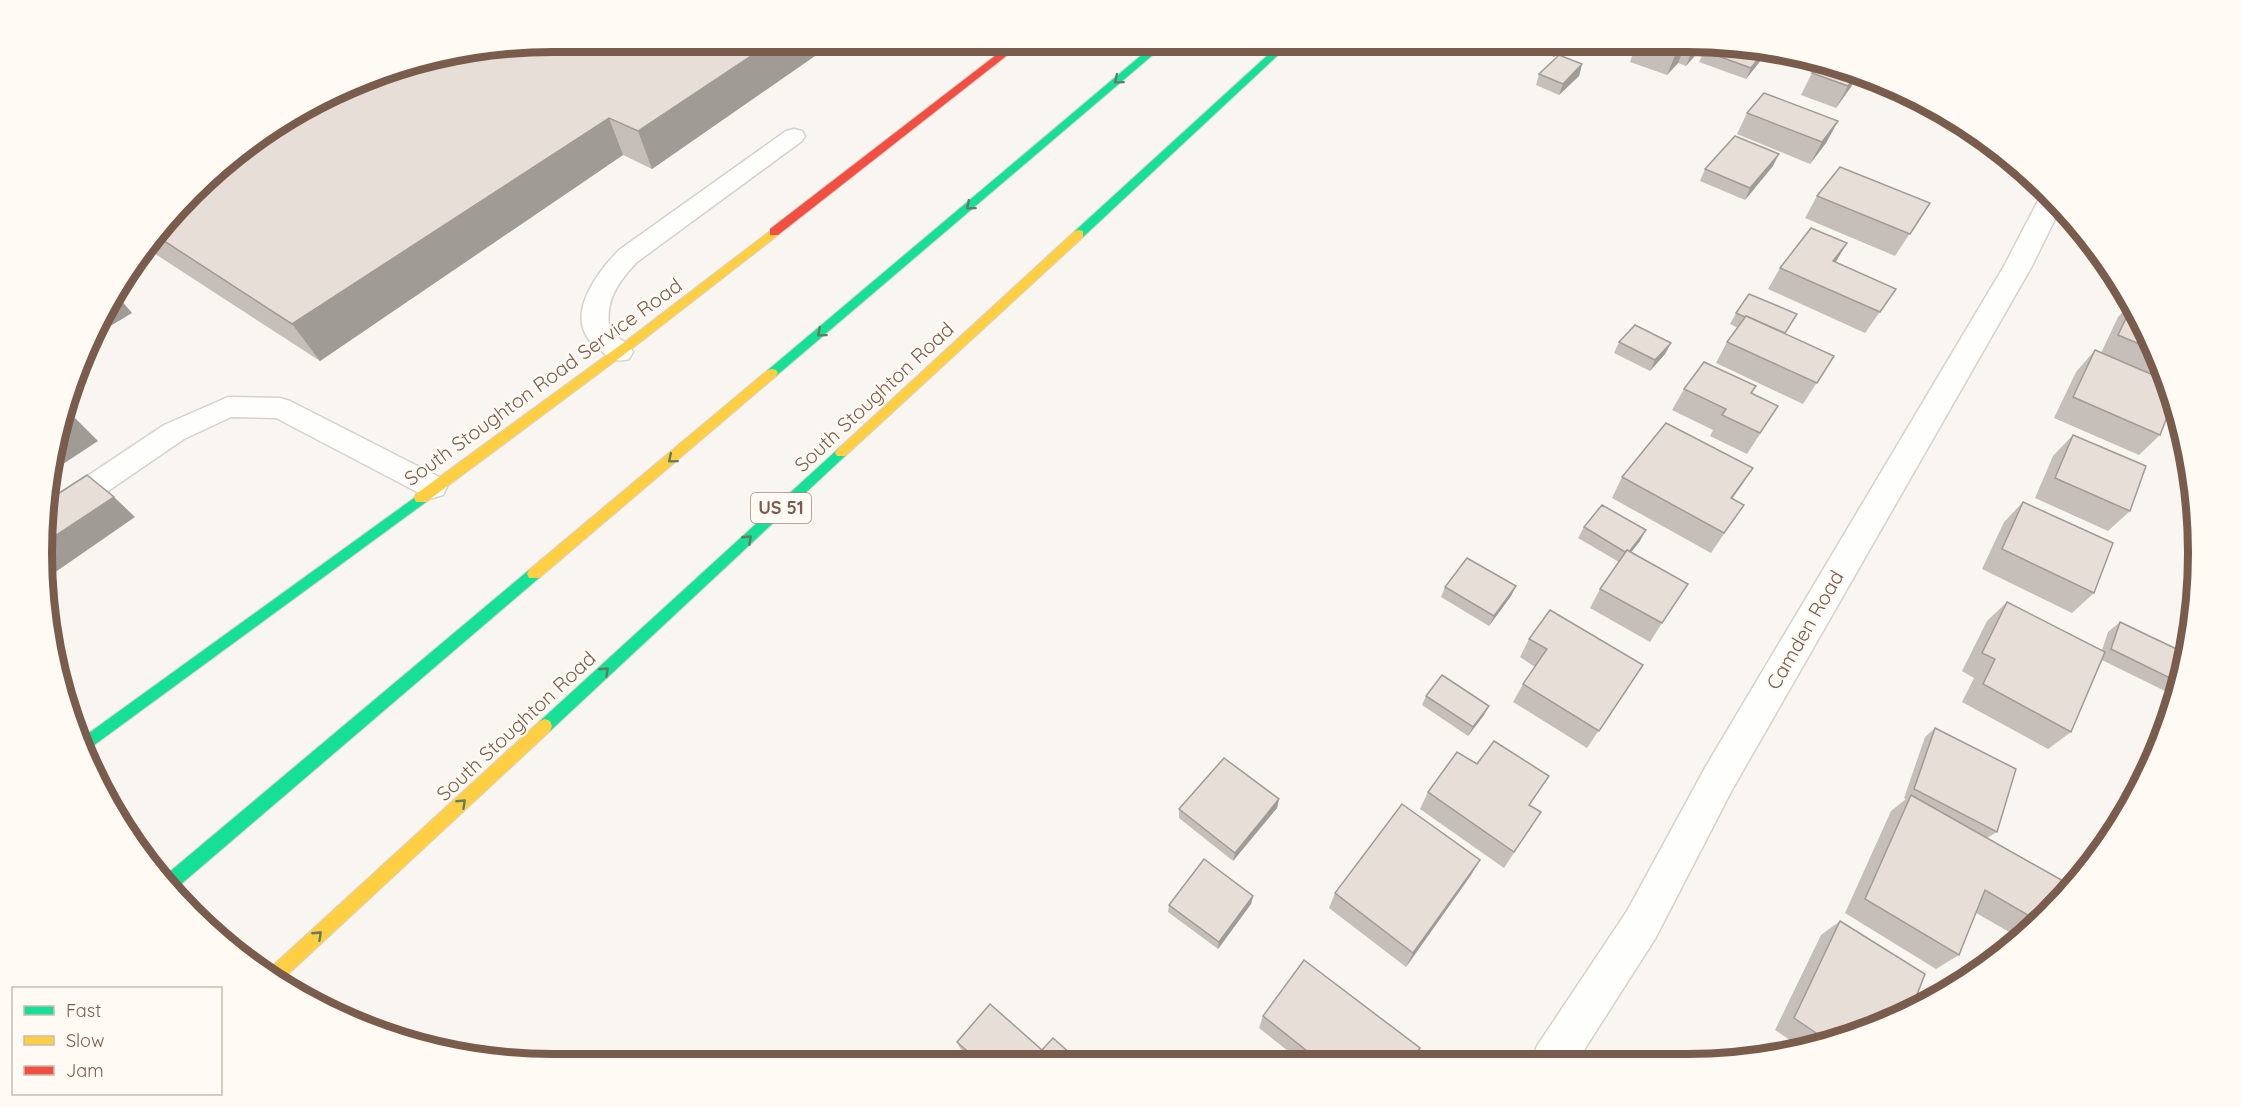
<svg xmlns="http://www.w3.org/2000/svg" width="2241" height="1107" font-family="Quicksand,sans-serif">
<rect width="100%" height="100%" fill="#f9f5f0"/>
<g fill="none" stroke-linecap="round" stroke-linejoin="round">
<defs>
<g id="lane">
<path d="M794,129L802,131L805,136L802,141L637,262C617,283 604,302 610,332L629,345L633,352L629,359C616,363 610,358 600,350C560,322 594,276 619,250L786,131Z"/>
<path d="M228,397L280,398L290,401L443,479L447,487L443,495L433,498L423,495L276,418L231,417L184,439L60,524L49,527L50,501L164,425Z"/>
</g>
<path id="street" d="M2047,190L2061,207L2032,266L1732,790L1655,939L1577,1061H1531L1537,1046L1627,911L1706,766L2004,266L2040,197Z"/>
<g id="fast">
<path d="M1157,42H1168L776,376H768L766,373L768,370Z"/>
<path d="M1282,42H1292L1083,237H1075V231Z"/>
<path d="M841,448L847,453L845,456L550,731L545,733L540,731L538,726L540,721L837,450Z"/>
<path d="M421,493L428,498L426,502L86,751L82,738Z"/>
<path d="M534,568L539,570L541,574L539,578L173,891L161,879L529,570Z"/>
</g>
<g id="slow">
<path d="M774,228L779,232L778,235L634,347L426,502H416L414,498L416,494L626,341Z"/>
<path d="M1079,230L1083,231V237L845,456H837L835,453L837,450L1075,231Z"/>
<path d="M772,369L776,370L778,373L776,376L539,578H529L527,574L529,570L768,370Z"/>
<path d="M545,719L550,721L552,726L550,731L283,979L268,970L540,721Z"/>
</g>
<path id="jam" d="M1013,42H1024L778,235H770V229Z"/>
</defs>
<!-- lane casing -->
<use href="#lane" stroke="#d7d1cb" stroke-width="3"/>
<!-- street casing -->
<use href="#street" stroke="#d7d1cb" stroke-width="3"/>
<!-- fast casing -->
<use href="#fast" stroke="#d9d2cb" stroke-width="2"/>
<!-- slow casing -->
<use href="#slow" stroke="#d9d2cb" stroke-width="2"/>
<!-- jam casing -->
<use href="#jam" stroke="#d9d2cb" stroke-width="2"/>
<!-- lane -->
<use href="#lane" fill="#fefefd" fill-rule="evenodd"/>
<!-- street -->
<use href="#street" fill="#fefefd" fill-rule="evenodd"/>
<!-- fast -->
<use href="#fast" fill="#16e098" fill-rule="evenodd"/>
<!-- slow -->
<use href="#slow" fill="#ffcf43" fill-rule="evenodd"/>
<!-- jam -->
<use href="#jam" fill="#f24e42" fill-rule="evenodd"/>
</g>
<!-- wall -->
<g fill="#c6bfb9">
<path d="M835,42L652,169L623,155L320,361L146,248L169,217Z"/>
<path d="M1519,42H1587L1576,54L1562,49L1554,57L1519,44Z"/>
<path d="M1634,42H1688L1705,44L1686,66L1678,63L1667,75L1630,62L1635,47L1633,46Z"/>
<path d="M1704,51L1761,60L1746,79L1699,62Z"/>
<path d="M1821,62L1859,74L1836,108L1801,95L1812,73Z"/>
<path d="M1582,64L1579,76L1559,95L1536,85L1539,74Z"/>
<path d="M1747,113L1838,121L1826,143L1810,164L1737,134Z"/>
<path d="M1773,166L1745,200L1700,181L1705,169Z"/>
<path d="M1817,196L1930,203L1895,256L1805,218Z"/>
<path d="M1780,268L1896,289L1865,333L1768,289Z"/>
<path d="M2131,303L2160,358L2173,402L2160,435L2139,455L2054,418L2076,372L2095,350L2101,353L2118,317Z"/>
<path d="M1736,313L1785,334L1834,356L1803,404L1716,363L1727,342L1738,328L1730,324Z"/>
<path d="M1619,342L1671,343L1665,354L1650,371L1614,353Z"/>
<path d="M1756,386L1751,393L1778,406L1747,454L1710,436L1713,430L1672,410L1684,389Z"/>
<path d="M2073,435L2130,511L2108,531L2035,498L2053,456Z"/>
<path d="M1753,468L1732,498L1730,525L1711,553L1612,498L1622,477Z"/>
<path d="M2023,502L2094,593L2072,613L1982,569L2004,522Z"/>
<path d="M1584,527L1640,541L1631,552L1662,623L1650,642L1590,608L1600,589L1619,562L1578,538Z"/>
<path d="M2197,530L2199,551L2191,548Z"/>
<path d="M1516,586L1511,596L1489,626L1441,597L1445,587Z"/>
<path d="M2007,602L2102,650L2108,632L2120,622L2189,655L2179,686L2169,693L2102,660L2071,732L2048,749L1962,702L1974,678L1962,671L1987,621Z"/>
<path d="M1529,639L1643,665L1587,748L1513,702L1523,684L1535,667L1520,657Z"/>
<path d="M1426,696L1484,715L1468,736L1422,705Z"/>
<path d="M1935,728L1997,832L1987,838L2072,886L2020,938L1976,913L1959,955L1936,969L1845,913L1891,811L1906,799L1904,798L1925,737Z"/>
<path d="M1428,792L1530,805L1541,812L1504,868L1420,809Z"/>
<path d="M1279,799L1277,808L1233,861L1179,818V809Z"/>
<path d="M1471,875L1406,967L1329,908L1335,893Z"/>
<path d="M1253,896L1251,904L1218,949L1168,912L1169,905Z"/>
<path d="M1840,921L1884,1026L1802,1048L1775,1030L1821,935Z"/>
<path d="M1263,1016L1411,1062H1302L1259,1028Z"/>
<path d="M957,1042L1042,1050L1081,1063H977L960,1048Z"/>
<path d="M1760,1055L1765,1058L1755,1061H1750Z"/>
</g>
<!-- shaded-wall -->
<g fill="#a19b96">
<path d="M772,42H835L652,169L638,131Z"/>
<path d="M1559,42H1564L1562,49L1554,57Z"/>
<path d="M1580,42H1587L1576,54Z"/>
<path d="M1687,42L1678,63L1667,75L1676,53Z"/>
<path d="M1696,43L1705,44L1686,66L1695,44Z"/>
<path d="M1765,50L1761,60L1746,79L1751,68Z"/>
<path d="M1582,64L1579,76L1559,95L1563,84Z"/>
<path d="M1857,73L1859,74L1856,80L1836,108L1848,86Z"/>
<path d="M609,118L623,155L320,361L292,324Z"/>
<path d="M1838,121L1826,143L1810,164L1822,142Z"/>
<path d="M1779,154L1773,166L1745,200L1750,188Z"/>
<path d="M1847,243L1834,265L1833,261Z"/>
<path d="M114,292L132,313L97,334L111,297Z"/>
<path d="M1671,343L1665,354L1650,371L1655,360Z"/>
<path d="M68,411L98,441L51,472L52,453Z"/>
<path d="M1753,468L1739,489L1718,518L1731,498Z"/>
<path d="M114,497L135,517L54,573L48,568L49,540Z"/>
<path d="M1646,530L1640,541L1622,564L1627,553Z"/>
<path d="M1516,586L1511,596L1489,626L1494,616Z"/>
<path d="M1489,706L1484,715L1468,736L1473,727Z"/>
<path d="M1279,799L1277,808L1233,861L1235,853Z"/>
<path d="M1480,860L1471,875L1406,967L1413,953Z"/>
<path d="M1253,896L1251,904L1218,949L1219,942Z"/>
</g>
<!-- building -->
<g fill="#e6ded7" stroke="#a19b96" stroke-width="1.5">
<path d="M554,42H772L638,131L609,118L292,324L155,235L169,217L242,148L389,69Z"/>
<path d="M1644,42H1686L1676,53Z"/>
<path d="M1709,44L1765,50L1751,68L1704,51Z"/>
<path d="M1559,55L1582,64L1563,84L1539,74Z"/>
<path d="M1821,62L1857,73L1848,86L1812,73Z"/>
<path d="M1764,93L1838,121L1822,142L1747,113Z"/>
<path d="M1735,136L1779,154L1750,188L1705,169Z"/>
<path d="M1840,167L1930,203L1910,234L1817,196Z"/>
<path d="M1811,228L1847,243L1833,261L1896,289L1880,312L1780,268Z"/>
<path d="M1749,294L1797,314L1785,333L1746,316L1745,317L1736,313Z"/>
<path d="M2132,306L2156,351L2118,335Z"/>
<path d="M1746,316L1834,356L1817,383L1727,342Z"/>
<path d="M1635,325L1671,343L1655,360L1619,342Z"/>
<path d="M2095,350L2167,381L2173,402L2160,435L2073,397Z"/>
<path d="M1704,362L1756,386L1751,393L1778,406L1760,433L1722,415L1726,409L1684,389Z"/>
<path d="M1666,423L1753,468L1731,498L1744,505L1724,533L1622,477Z"/>
<path d="M2073,435L2146,466L2130,511L2055,478Z"/>
<path d="M87,475L114,497L49,540L50,499Z"/>
<path d="M2023,502L2113,543L2094,593L2002,549Z"/>
<path d="M1602,505L1646,530L1629,552L1627,550L1625,552L1584,527Z"/>
<path d="M1627,550L1688,584L1662,623L1600,589Z"/>
<path d="M1467,558L1516,586L1494,616L1445,587Z"/>
<path d="M2007,602L2105,652L2071,732L1983,684L1995,659L1982,653Z"/>
<path d="M1550,610L1643,665L1599,731L1523,684L1547,649L1529,639Z"/>
<path d="M2120,622L2189,655L2180,683L2111,649Z"/>
<path d="M1442,675L1489,706L1473,727L1426,696Z"/>
<path d="M1935,728L2016,769L1997,832L1914,789Z"/>
<path d="M1494,741L1549,776L1529,805L1541,812L1514,852L1428,792L1457,752L1477,764Z"/>
<path d="M1224,758L1279,799L1235,853L1179,809Z"/>
<path d="M1911,795L2072,886L2038,921L1985,890L1959,955L1865,899Z"/>
<path d="M1402,804L1480,860L1413,953L1335,893Z"/>
<path d="M1204,859L1253,896L1219,942L1169,905Z"/>
<path d="M1840,921L1925,974L1911,1010L1884,1026L1828,1041L1794,1018Z"/>
<path d="M1304,960L1420,1048L1411,1062H1321L1263,1016Z"/>
<path d="M990,1004L1042,1050L1053,1038L1081,1063H981L957,1042Z"/>
<path d="M1760,1055L1765,1058L1758,1060Z"/>
</g>
<!-- one-way arrows -->
<defs><path id="oneway-chevron" d="M-2-3.5L2.5 0L-2 3.5" fill="none" stroke-width="1.6" stroke-linecap="round" stroke-linejoin="round" transform="scale(1.5)"/></defs>
<g stroke="#617d60">
<use href="#oneway-chevron" transform="translate(1118 80) rotate(140)"/>
<use href="#oneway-chevron" transform="translate(970 206) rotate(140)"/>
<use href="#oneway-chevron" transform="translate(821 333) rotate(140)"/>
<use href="#oneway-chevron" transform="translate(672 459) rotate(140)"/>
<use href="#oneway-chevron" transform="translate(748 539) rotate(-43)"/>
<use href="#oneway-chevron" transform="translate(605 671) rotate(-43)"/>
<use href="#oneway-chevron" transform="translate(462 803) rotate(-43)"/>
<use href="#oneway-chevron" transform="translate(318 935) rotate(-43)"/>
</g>
<g text-anchor="middle" stroke-width="4.5" stroke-linejoin="round" paint-order="stroke">
<!-- shield labels -->
<rect fill="#fffaf3" stroke="#a28b7f" stroke-width="1.5" x="751" y="493" width="60" height="30" rx="4.5"/>
<g font-size="18" font-weight="bold" fill="#7a5c4d">
<text x="781" y="514">US 51</text>
</g>
<!-- street labels -->
<g font-size="20" fill="#7a5c4d" stroke="#fffaf3">
<text transform="translate(543 382) rotate(-36)" y="7">South Stoughton Road Service Road</text>
<text transform="translate(874 397) rotate(-43)" y="7">South Stoughton Road</text>
<text transform="translate(1805 630) rotate(-60)" y="7">Camden Road</text>
<text transform="translate(516 726) rotate(-43)" y="7">South Stoughton Road</text>
</g>
</g>
<!-- crop -->
<path d="M0 0H2241V1107H0ZM553 52H1687A501 501 0 0 1 2188 553V553A501 501 0 0 1 1687 1054H553A501 501 0 0 1 52 553V553A501 501 0 0 1 553 52Z" fill="#fffaf3" fill-rule="evenodd"/>
<path fill="none" stroke="#7a5c4d" stroke-width="8" d="M553 52H1687A501 501 0 0 1 2188 553V553A501 501 0 0 1 1687 1054H553A501 501 0 0 1 52 553V553A501 501 0 0 1 553 52Z"/>
<!-- legend -->
<rect x="12" y="987" width="210" height="108" fill="#fffaf3" stroke="#cabbb1" stroke-width="1.5"/>
<rect x="24" y="1006" width="30" height="9" fill="#16e098" stroke="#cabbb1" stroke-width="1.5"/>
<text x="66" y="1017" font-size="18" fill="#7a5c4d">Fast</text>
<rect x="24" y="1036" width="30" height="9" fill="#ffcf43" stroke="#cabbb1" stroke-width="1.5"/>
<text x="66" y="1047" font-size="18" fill="#7a5c4d">Slow</text>
<rect x="24" y="1066" width="30" height="9" fill="#f24e42" stroke="#cabbb1" stroke-width="1.5"/>
<text x="66" y="1077" font-size="18" fill="#7a5c4d">Jam</text>
</svg>
